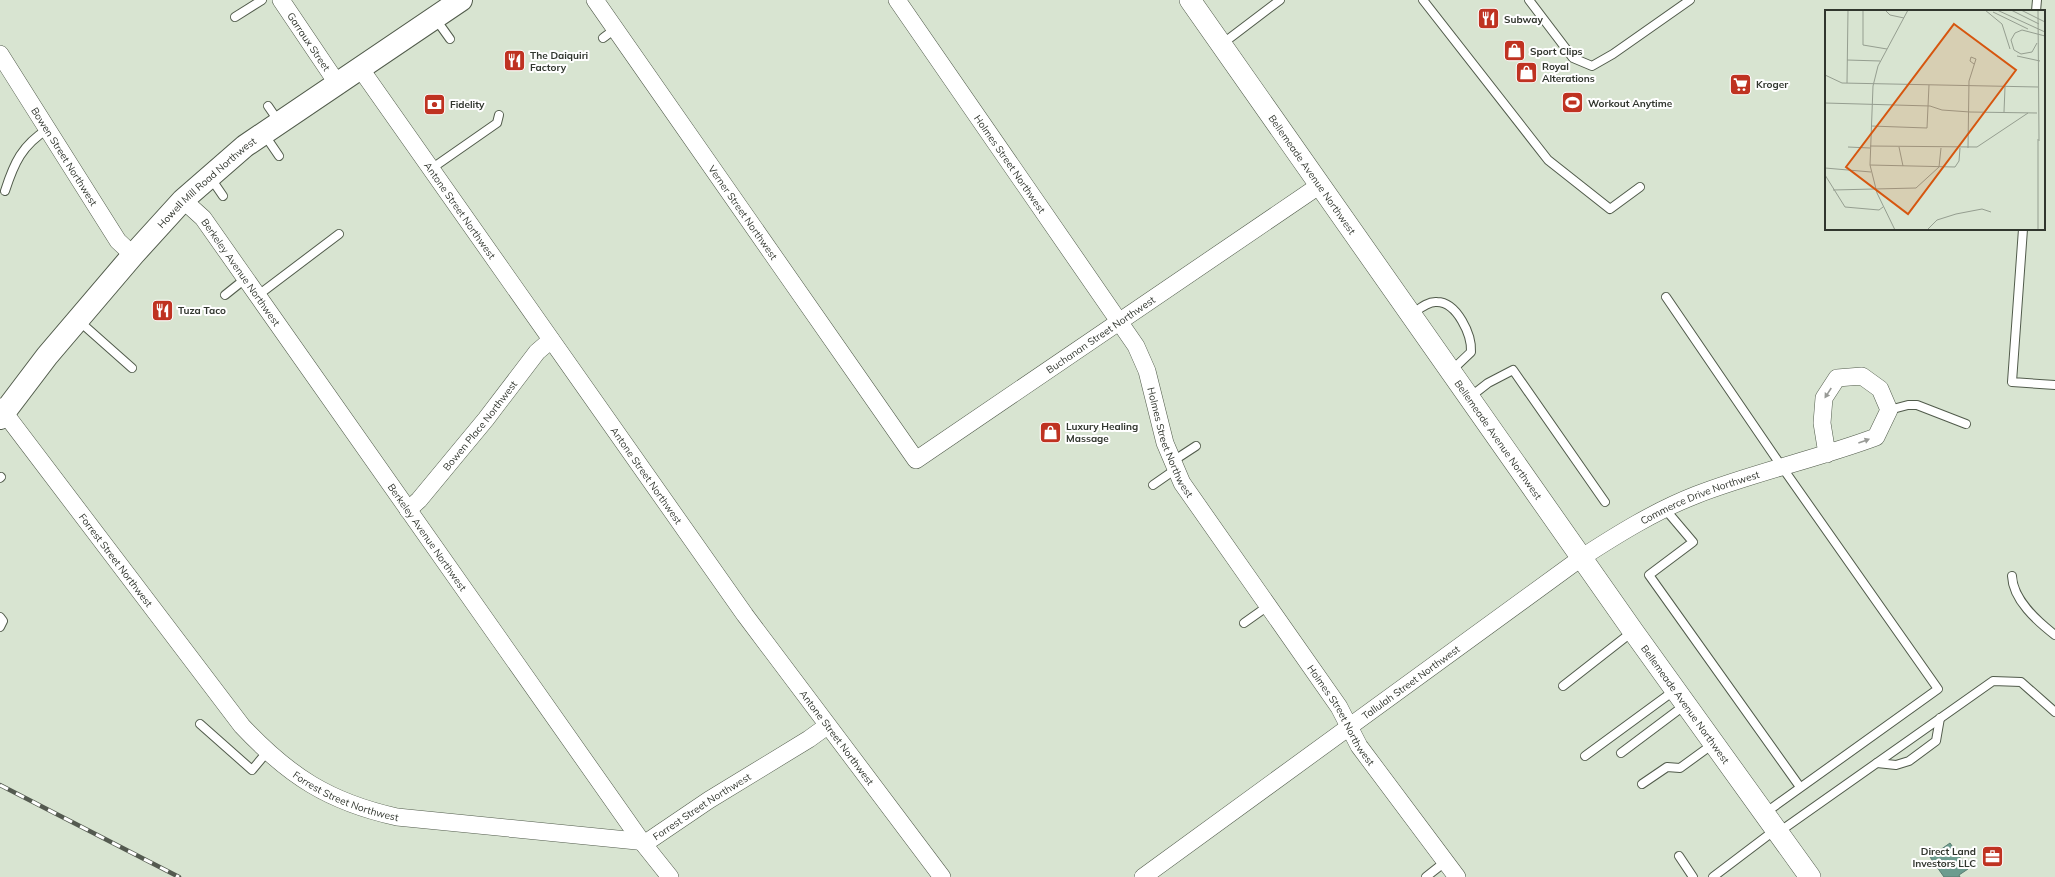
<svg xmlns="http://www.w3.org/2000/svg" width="2055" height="877" font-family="Mulish,sans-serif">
<rect width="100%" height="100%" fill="#d8e4d1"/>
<!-- water -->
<path fill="#6c9c8f" stroke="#5a7d72" d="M1950,843L1968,869L1959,875L1960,877H1944L1930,857Z"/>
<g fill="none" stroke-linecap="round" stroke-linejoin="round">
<defs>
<g id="service">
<path d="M1423,0L1548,160L1610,209L1640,187"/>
<path d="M1529,0L1573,58L1592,66L1613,54L1690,0"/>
<path d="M2036,11L2037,0"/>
<path d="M235,17L262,0"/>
<path d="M435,18L450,39"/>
<path d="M603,38L615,29"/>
<path d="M1222,44L1280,0"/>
<path d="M268,106L279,122"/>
<path d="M264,134L279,156"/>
<path d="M431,169L497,123L499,115"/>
<path d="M210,177L223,196"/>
<path d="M5,191C14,163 22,145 48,129"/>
<path d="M2023,229L2012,382L2055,385"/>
<path d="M225,295L245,279"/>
<path d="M257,296L339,234"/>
<path d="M1666,297L1782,467L1938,689L1765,813"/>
<path d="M1412,314C1419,309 1428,301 1437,302C1457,302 1472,335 1471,352L1451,371"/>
<path d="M79,321L132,368"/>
<path d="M1470,397L1488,383L1513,370L1605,502"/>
<path d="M1889,410L1908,405H1917L1966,424"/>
<path d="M1173,461L1196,446"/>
<path d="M0,478L1,477"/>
<path d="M1153,485L1176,469"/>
<path d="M1665,509L1693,542L1649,575L1800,787"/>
<path d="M2012,576C2013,600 2037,621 2055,635"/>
<path d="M0,617L3,621L0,627"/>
<path d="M1244,623L1268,606"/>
<path d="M1563,686L1632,632"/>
<path d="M200,724L252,770L267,752"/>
<path d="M1621,753L1685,705"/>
<path d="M1585,756L1675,690"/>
<path d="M1877,763L1896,765L1909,761L1936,741L1940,718"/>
<path d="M1642,784L1667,767L1680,768L1713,744"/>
<path d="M1779,832L1993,681L2021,682L2055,712"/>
<path d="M1679,856L1693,877"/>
<path d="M1426,877L1445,862"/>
<path d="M1713,877L1775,830"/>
</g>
<g id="minor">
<path id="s1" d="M281,0L337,83"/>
<path id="s2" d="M595,0L916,460L1320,185"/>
<path id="s3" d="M897,0L1136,346L1147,371L1165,443L1182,483L1339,707L1359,746L1457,877"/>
<path id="s4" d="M0,54L118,241L133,255"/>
<path id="s5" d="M360,68L745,615L942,877"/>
<path id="s6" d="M183,200L203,218L642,842L670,877"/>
<path id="s7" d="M0,407L242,726C289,776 329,802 397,817L647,842L709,800L809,739L827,726"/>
<path id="s8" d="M408,510L419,500L486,419L537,352L551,340"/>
<path id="s9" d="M1143,877L1581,558C1618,534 1655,511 1696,495C1755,472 1817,459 1876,437L1889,410L1880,389L1862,376L1837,378L1824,398L1822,423L1827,454"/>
</g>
<g id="tertiary">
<path id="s10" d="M1190,0L1633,631L1810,877"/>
</g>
<g id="secondary">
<path id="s11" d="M0,418L47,356L133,255L183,200L245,146L461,0"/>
</g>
</defs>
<!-- service casing -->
<use href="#service" stroke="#515b4b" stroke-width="10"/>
<!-- minor casing -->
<use href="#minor" stroke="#515b4b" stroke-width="18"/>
<!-- tertiary casing -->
<use href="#tertiary" stroke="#515b4b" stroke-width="22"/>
<!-- secondary casing -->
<use href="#secondary" stroke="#515b4b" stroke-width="24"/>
<!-- service -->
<use href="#service" stroke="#fff" stroke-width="8"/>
<!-- minor -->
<use href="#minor" stroke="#fff" stroke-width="17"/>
<!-- tertiary -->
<use href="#tertiary" stroke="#fff" stroke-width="21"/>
<!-- secondary -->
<use href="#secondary" stroke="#fff" stroke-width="22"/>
<defs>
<path id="rail" d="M0,785L179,877"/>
</defs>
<!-- rail casing -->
<use href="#rail" stroke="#545a50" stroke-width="4.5"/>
<!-- rail -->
<use href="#rail" stroke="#fff" stroke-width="3" stroke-dasharray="9" stroke-linecap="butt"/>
</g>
<!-- one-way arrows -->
<defs><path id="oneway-solid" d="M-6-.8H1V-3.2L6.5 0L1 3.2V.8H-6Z"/></defs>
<g fill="#989a96">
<use href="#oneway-solid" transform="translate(1828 393) rotate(123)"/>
<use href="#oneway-solid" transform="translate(1864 441) rotate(-20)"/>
</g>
<!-- icons -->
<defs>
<symbol id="restaurant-square" viewBox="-11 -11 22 22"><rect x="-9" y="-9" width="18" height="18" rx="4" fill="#bf3221" stroke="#fff"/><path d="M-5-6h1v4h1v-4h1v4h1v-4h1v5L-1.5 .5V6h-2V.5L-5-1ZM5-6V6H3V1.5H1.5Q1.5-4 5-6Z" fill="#fff"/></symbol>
<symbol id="shop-square" viewBox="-11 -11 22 22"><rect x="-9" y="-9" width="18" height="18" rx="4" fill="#bf3221" stroke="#fff"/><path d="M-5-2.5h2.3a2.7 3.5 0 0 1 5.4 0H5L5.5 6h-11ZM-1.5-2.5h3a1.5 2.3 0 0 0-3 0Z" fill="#fff"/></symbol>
<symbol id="supermarket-square" viewBox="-11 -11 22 22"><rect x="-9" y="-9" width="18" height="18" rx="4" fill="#bf3221" stroke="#fff"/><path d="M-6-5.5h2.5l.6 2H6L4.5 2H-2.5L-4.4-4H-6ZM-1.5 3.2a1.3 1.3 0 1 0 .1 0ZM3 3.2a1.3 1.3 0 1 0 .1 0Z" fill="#fff"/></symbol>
<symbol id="stadium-square" viewBox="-11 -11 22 22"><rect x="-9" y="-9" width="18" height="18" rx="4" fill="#bf3221" stroke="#fff"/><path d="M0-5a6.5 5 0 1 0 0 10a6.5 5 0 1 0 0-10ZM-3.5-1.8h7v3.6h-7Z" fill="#fff"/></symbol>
<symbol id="bank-square" viewBox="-11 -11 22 22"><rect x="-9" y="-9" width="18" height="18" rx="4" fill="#bf3221" stroke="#fff"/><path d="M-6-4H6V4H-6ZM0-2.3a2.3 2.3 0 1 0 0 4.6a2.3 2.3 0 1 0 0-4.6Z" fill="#fff"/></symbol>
<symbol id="office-square" viewBox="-11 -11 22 22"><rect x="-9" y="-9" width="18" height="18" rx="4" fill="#bf3221" stroke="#fff"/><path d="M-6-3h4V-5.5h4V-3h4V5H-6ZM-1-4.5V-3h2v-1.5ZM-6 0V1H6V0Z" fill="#fff"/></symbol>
</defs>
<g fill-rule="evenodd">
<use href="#restaurant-square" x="1476" y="6" width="25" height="25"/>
<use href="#shop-square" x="1502" y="38" width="25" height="25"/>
<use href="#restaurant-square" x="502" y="48" width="25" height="25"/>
<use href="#shop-square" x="1514" y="60" width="25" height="25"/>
<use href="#supermarket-square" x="1728" y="72" width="25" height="25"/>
<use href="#stadium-square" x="1560" y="90" width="25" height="25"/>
<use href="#bank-square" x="422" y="92" width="25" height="25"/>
<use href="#restaurant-square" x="150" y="298" width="25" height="25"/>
<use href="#shop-square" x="1038" y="420" width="25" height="25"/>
<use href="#office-square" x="1980" y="844" width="25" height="25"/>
</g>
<g text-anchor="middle" stroke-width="4" stroke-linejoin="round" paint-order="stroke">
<!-- poi labels -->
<g font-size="10" font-weight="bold" fill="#31362e" stroke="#fff" text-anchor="start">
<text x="1504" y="23">Subway</text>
<text x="1530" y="55">Sport Clips</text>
<text x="530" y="59">The Daiquiri<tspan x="530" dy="12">Factory</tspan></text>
<text x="1542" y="70">Royal<tspan x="1542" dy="12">Alterations</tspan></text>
<text x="1756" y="88">Kroger</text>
<text x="1588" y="107">Workout Anytime</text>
<text x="450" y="108">Fidelity</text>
<text x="178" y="314">Tuza Taco</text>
<text x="1066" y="430">Luxury Healing<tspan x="1066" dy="12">Massage</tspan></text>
<text x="1976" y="855" text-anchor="end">Direct Land<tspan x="1976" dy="12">Investors LLC</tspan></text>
</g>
<!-- street labels -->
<g font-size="10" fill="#31362e" stroke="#fff">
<text dy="4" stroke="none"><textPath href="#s1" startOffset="50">Garraux Street</textPath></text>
<text dy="4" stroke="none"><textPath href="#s4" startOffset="121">Bowen Street Northwest</textPath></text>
<text dy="4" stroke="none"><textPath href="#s3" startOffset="199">Holmes Street Northwest</textPath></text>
<text dy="4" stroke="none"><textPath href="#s10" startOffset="213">Bellemeade Avenue Northwest</textPath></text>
<text dy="4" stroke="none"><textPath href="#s11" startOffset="314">Howell Mill Road Northwest</textPath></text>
<text dy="4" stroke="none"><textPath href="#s5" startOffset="174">Antone Street Northwest</textPath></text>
<text dy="4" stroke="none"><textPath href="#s2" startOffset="259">Verner Street Northwest</textPath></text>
<text dy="4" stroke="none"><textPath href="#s6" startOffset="93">Berkeley Avenue Northwest</textPath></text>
<text dy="4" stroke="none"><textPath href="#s2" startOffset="784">Buchanan Street Northwest</textPath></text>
<text dy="4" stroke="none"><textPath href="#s8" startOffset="111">Bowen Place Northwest</textPath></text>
<text dy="4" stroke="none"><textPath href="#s10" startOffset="537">Bellemeade Avenue Northwest</textPath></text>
<text dy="4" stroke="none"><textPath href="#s3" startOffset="523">Holmes Street Northwest</textPath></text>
<text dy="4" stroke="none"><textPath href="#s5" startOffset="498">Antone Street Northwest</textPath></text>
<text dy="4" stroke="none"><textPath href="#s9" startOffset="676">Commerce Drive Northwest</textPath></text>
<text dy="4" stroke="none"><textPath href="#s6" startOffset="417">Berkeley Avenue Northwest</textPath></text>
<text dy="4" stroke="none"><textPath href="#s7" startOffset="192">Forrest Street Northwest</textPath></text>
<text dy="4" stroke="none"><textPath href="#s9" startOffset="331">Tallulah Street Northwest</textPath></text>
<text dy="4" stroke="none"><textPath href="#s10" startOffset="861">Bellemeade Avenue Northwest</textPath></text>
<text dy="4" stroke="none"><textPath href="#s3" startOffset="847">Holmes Street Northwest</textPath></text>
<text dy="4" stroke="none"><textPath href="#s5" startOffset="822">Antone Street Northwest</textPath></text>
<text dy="4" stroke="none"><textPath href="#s7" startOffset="528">Forrest Street Northwest</textPath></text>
<text dy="4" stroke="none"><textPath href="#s7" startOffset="900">Forrest Street Northwest</textPath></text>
</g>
</g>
<!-- overview -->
<g transform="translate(1825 10)">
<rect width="220" height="220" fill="#d8e4d1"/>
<path fill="none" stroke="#959e90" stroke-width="1" d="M38,0V35L62,39M60,0L65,5L79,8M160,0L177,14L185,39M172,0L220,22M186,0L214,14M196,0L220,12M213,0L214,131M168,2L203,19M212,33L207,42L196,44L189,40L186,30L190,23L197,20L220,26M192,46L215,51M22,50L55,51M0,65L17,73L213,77M22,73L23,0M0,93L105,96L117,100L145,102L212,103M179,102L180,77M46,116L102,118L104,75M213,129V220M45,136L152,137L203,103M23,137L45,138M74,137L78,156M143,138L144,71L151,49L146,47L145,51L149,54M45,155L130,157L134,151L135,138M0,158L46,162M0,165L20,197L54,200L58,197M8,180L91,178L114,157L116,138M70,220L52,183L45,155L48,76L53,56L83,0M102,220L112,210L131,204L157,199L166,202"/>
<path fill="#d6560f" fill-opacity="0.15" stroke="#d6560f" stroke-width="2" d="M129,14L191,60L83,204L21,157Z"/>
<rect width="220" height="220" fill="none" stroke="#31362e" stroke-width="2"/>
</g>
</svg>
